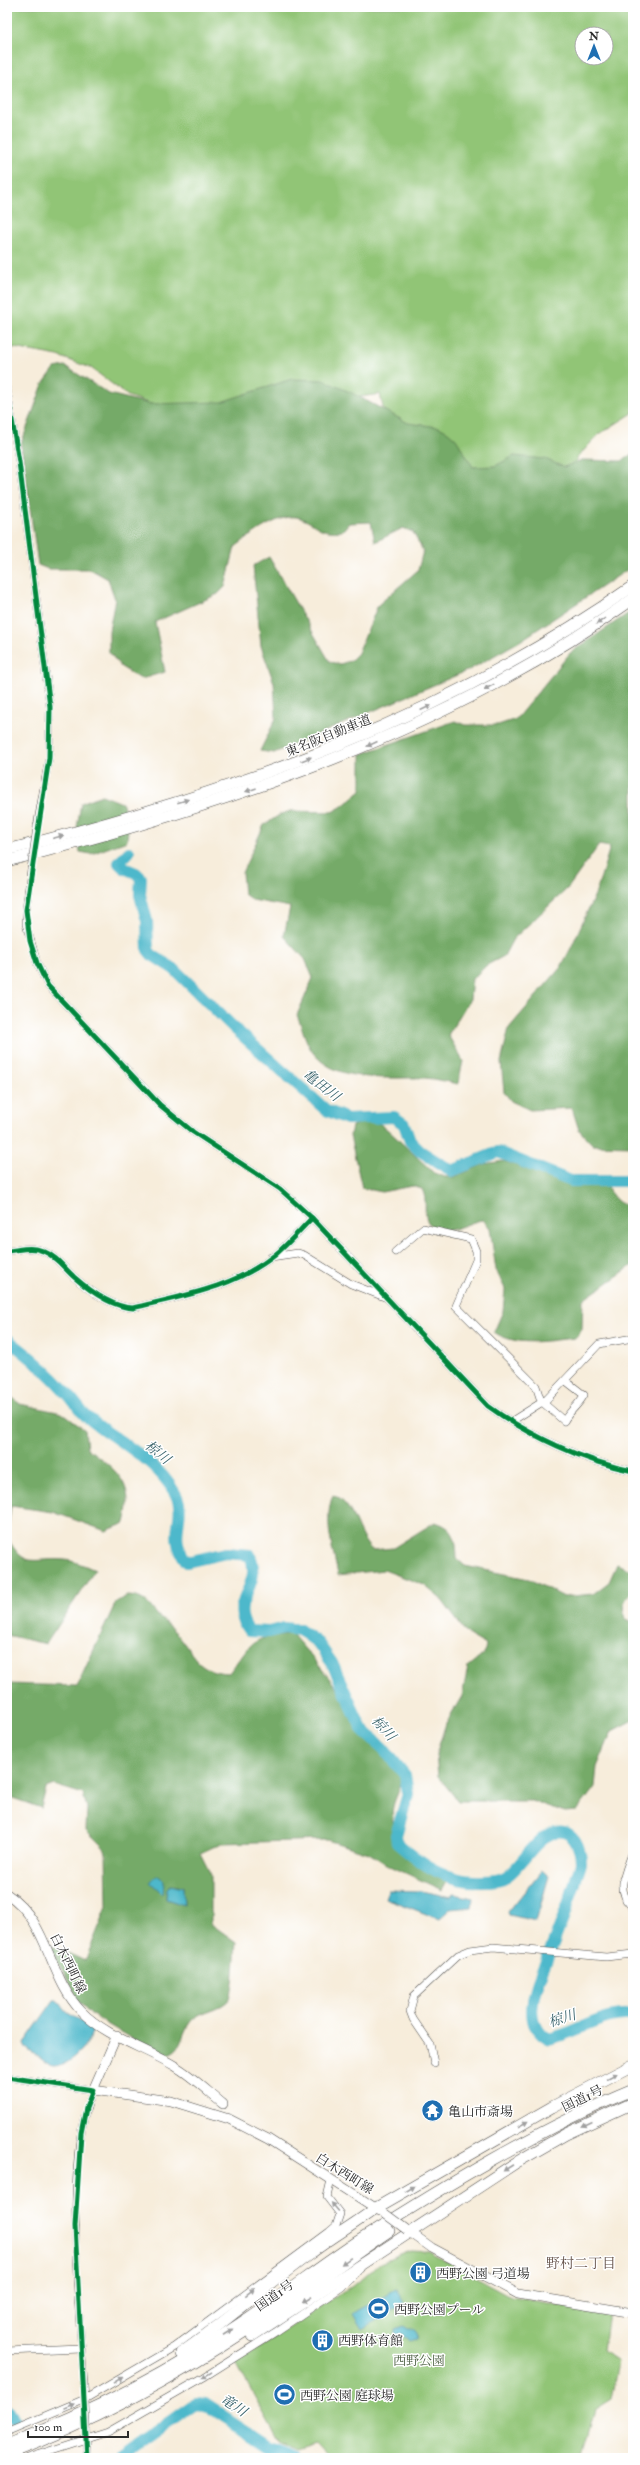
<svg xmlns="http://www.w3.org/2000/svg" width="640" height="2465" font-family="'IM FELL Double Pica','Noto Serif JP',serif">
<rect width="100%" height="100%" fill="#fff"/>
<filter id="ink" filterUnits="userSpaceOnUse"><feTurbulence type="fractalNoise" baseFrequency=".025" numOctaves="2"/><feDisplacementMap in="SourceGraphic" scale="8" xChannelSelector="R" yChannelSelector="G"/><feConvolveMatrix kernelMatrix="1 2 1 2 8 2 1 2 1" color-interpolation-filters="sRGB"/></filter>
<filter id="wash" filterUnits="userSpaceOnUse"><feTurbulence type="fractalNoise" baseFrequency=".012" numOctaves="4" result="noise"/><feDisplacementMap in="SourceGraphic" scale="16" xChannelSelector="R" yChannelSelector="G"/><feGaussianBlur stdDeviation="0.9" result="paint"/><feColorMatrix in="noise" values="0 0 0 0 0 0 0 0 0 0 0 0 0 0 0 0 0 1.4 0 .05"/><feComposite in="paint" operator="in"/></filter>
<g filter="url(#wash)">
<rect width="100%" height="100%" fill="#f7eddb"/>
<!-- green -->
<g fill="#91c576" stroke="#5e7850" fill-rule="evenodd">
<path d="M7,7H633V413L598,435L577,458L575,473H472L384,412L380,394L318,403L179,414L128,396L91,368L58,356L9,347L7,346ZM582,34H606V58H582Z"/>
<path d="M411,2251L429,2252L512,2297L608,2313L603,2350L618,2361L611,2399L595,2409L581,2458H328L315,2444L295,2450L280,2443L236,2363L360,2281L380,2263Z"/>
</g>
<!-- forest -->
<g fill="#74aa67" stroke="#506a49" fill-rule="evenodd">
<path d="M65,366L109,394L150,404L221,402L292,379L323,380L352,393L408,423L439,427L448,432L456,439L473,467L495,466L514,456L545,459L564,467L582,460L622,461L633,453V566L520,641L469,670L274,753L260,751L276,718L274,683L261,646L253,566L269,557L330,662L340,664L350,661L358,653L378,605L418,570L423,551L413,532L403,528L375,542L371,522L349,523L342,531C319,533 321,527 303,519C283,509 250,536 235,547L225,587L218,594L155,622L165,672L141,679L121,667L109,652V631L115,599L108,579L90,569H48L38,565L21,444L43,384L55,368Z"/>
<path d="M633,610V1146L593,1145L579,1130L572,1108L530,1110L511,1101L504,1092L501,1062L509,1028L561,967L571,948L597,890L610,847L599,845L568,888L513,939L504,956L487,965L472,979L470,999L448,1035L463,1061L458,1084C447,1082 436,1079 425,1078C391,1077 339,1084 314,1054C306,1044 302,1027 297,1015L313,978L305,959L284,936L290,907L252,900L244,894L242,873L264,825L281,814L291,811L332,812L341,807L361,791V754L455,721L465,725H498L516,719L570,653Z"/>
<path d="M102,795L122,803L129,819L127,841L91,854L80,852L77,827L81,803Z"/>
<path d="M369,1120L380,1124L388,1130L434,1173L445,1177H454L484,1164L504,1161L573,1185H606C613,1197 618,1206 633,1206V1265L583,1300L582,1329L576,1338C550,1340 517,1348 494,1332L503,1311L505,1289L496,1270L490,1228L483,1220C467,1221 437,1244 427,1220C423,1210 428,1201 422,1189L412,1186L382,1192L362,1188L350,1136L352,1126Z"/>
<path d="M7,1393L20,1404L62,1413L85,1430L87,1448C116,1470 136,1483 125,1523L106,1531L53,1512L11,1506L7,1537Z"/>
<path d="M333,1495C356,1505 355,1534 372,1550L393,1548L435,1522C456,1528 456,1540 457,1559L465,1566L529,1579L564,1597L593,1594L609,1582L617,1564L633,1571V1591C624,1600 621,1605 625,1618L633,1623V1720L612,1731L597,1767L595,1787L577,1811L565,1812L532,1801H458L438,1776L436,1755L446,1723L462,1696L468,1667L484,1654L486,1645L467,1634L441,1599L424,1585L384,1570L338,1575C333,1550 323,1520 333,1495Z"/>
<path d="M7,1537C26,1571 32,1557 65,1560C75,1561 86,1566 95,1570L46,1644L7,1635Z"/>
<path d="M127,1596C145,1596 149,1605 160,1618C165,1623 171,1627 176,1633C194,1654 197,1672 229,1673C251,1643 252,1636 292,1634C307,1652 324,1670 338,1690C350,1707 361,1725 374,1742C381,1750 393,1757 398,1766C406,1779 398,1791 394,1803C383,1836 425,1865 448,1879L442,1890L386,1864L369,1853L327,1840L222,1843L200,1853L211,1875V1924L236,1942C235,1953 234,1990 230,1998C223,2010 201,2010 192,2020C178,2036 186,2054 159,2055L92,2015L80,2003L48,1944L85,1961L107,1907L106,1853L104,1848L86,1830L87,1808L83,1794L54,1785L46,1788L41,1808L7,1796V1684L77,1686L116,1602ZM171,1885L183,1887L184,1905L166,1899L167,1888Z"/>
</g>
<!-- water -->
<g fill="#4eb8cb" stroke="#3c727b">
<path d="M541,1871L549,1876L536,1921L509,1915L508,1912Z"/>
<path d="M158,1876L164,1880L163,1894L150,1882Z"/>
<path d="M171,1885L183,1888L184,1905L166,1899L167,1888Z"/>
<path d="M388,1890L421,1891L451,1897L453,1894L473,1898L472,1907L450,1909L439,1919L385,1898Z"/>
<path d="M54,2000H57L68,2012L93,2029C90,2043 71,2064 56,2066C50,2067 42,2059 37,2056C31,2052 26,2050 24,2043Z"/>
<path d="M396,2289L405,2303L362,2329L353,2314Z"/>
<path d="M404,2326L408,2329H414L418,2335L417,2340L410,2342L403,2334L395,2335V2329Z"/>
</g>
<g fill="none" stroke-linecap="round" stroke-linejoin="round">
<!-- river -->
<g stroke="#4eb8cb" stroke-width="12">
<path d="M129,852L119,863L124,868L136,873L141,878L140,895L147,921L148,950L152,955L174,969L234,1028L326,1110L347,1119L394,1117L404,1124L410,1141L420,1151L452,1171L498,1152L571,1181H633"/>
<path d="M7,1339C28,1355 47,1371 64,1390C72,1398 78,1408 86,1416C117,1443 153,1455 175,1493C189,1516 165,1534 187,1562L226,1553L250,1555C264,1588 226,1601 249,1631L269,1632L284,1628L300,1630L318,1643L332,1663L362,1729L383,1748L405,1775L408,1794L396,1835L397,1843C422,1865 449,1883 483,1881C491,1881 501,1880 507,1876C522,1866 536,1836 556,1832C573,1828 581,1848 581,1863C580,1869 576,1877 575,1883C566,1913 554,1942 542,1971C533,1993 523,2025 548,2039C578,2033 603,2012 633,2015"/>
<path d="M7,2410L15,2420"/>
<path d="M119,2458L196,2403L205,2404L269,2446L294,2458"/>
</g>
</g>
</g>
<g filter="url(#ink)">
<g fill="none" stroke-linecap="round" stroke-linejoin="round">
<defs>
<g id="minor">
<path d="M7,390L19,462L50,707L49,758L37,827"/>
<path d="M31,869L26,910V924L37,963L48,986L160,1105L193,1132L280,1189L312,1218L488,1406C528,1435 585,1462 633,1471"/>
<path d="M7,1251C19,1250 32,1246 43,1251C56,1256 64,1268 74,1277C90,1291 111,1307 133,1308C182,1296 234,1288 275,1255C288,1244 300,1230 312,1218"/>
<path d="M395,1252L423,1228L471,1239L476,1251V1260L456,1306L536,1386L541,1401L564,1421C570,1410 579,1405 584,1395L566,1381"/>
<path d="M271,1257L298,1253L304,1255L351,1284L387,1298"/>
<path d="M512,1421L547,1399L599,1344L633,1338"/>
<path d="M633,1851C626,1871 614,1890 633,1908"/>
<path d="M623,1879L633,1873"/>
<path d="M626,1900L633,1896"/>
<path d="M434,2063L430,2044L413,2019L410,2011L414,1996L458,1955L470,1950L493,1947L606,1957L633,1954"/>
<path d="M7,2077L93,2090C79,2124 77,2160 76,2197C74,2265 81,2334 85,2402"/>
<path d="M7,2351L80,2348"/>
<path d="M86,2429L87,2458"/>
<path d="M7,2432L85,2399L174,2347L329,2232L336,2226L340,2214L327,2197L331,2180"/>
<path d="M27,2458L108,2432L204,2377L277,2331L342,2287L360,2269"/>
</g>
<g id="major">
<path d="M7,1894C49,1921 48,1977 81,2011C105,2036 145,2048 175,2066C192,2076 207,2091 223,2104"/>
<path d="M117,2035L93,2090L171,2101L229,2119L268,2139L380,2211"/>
<path d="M407,2230L432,2248L518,2294L633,2313"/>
</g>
<g id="highway">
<path d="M7,850C235,792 439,722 633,586"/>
<path d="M7,861C228,805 446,732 633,599"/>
<path d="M252,2336L517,2162L566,2134L633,2103"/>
<path d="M181,2353C226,2322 267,2285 311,2253C332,2237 355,2224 376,2208L552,2107L633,2065"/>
<path d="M7,2445C93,2412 175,2369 250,2317C286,2293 321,2266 357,2242C445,2186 536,2130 633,2090"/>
<path d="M7,2454C95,2422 175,2378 253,2326C299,2296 343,2262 389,2231"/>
</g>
</defs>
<!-- minor casing -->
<use href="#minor" stroke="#4a4845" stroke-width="8"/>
<!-- major casing -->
<use href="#major" stroke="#4a4845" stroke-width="10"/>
<!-- highway casing -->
<use href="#highway" stroke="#4a4845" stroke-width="12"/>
<!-- minor -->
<use href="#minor" stroke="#fff" stroke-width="7"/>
<!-- major -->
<use href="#major" stroke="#fff" stroke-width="9"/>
<!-- highway -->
<use href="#highway" stroke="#fff" stroke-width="11"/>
<defs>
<g id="minor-bridge">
<path d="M31,869L37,827"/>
<path d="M85,2402L86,2429"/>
</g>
<path id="major-bridge" d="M384,2213L407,2230"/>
</defs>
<!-- minor-bridge casing -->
<use href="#minor-bridge" stroke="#4a4845" stroke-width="8" stroke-linecap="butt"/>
<!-- major-bridge casing -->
<use href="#major-bridge" stroke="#4a4845" stroke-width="10" stroke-linecap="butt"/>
<!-- minor-bridge -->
<use href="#minor-bridge" stroke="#fff" stroke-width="7"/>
<!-- major-bridge -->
<use href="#major-bridge" stroke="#fff" stroke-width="9"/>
<defs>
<g id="cycleway">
<path d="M7,390L19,462L50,707L49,758L26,910L30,941L37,963L48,986L160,1105L193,1132L280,1189L312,1218L488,1406C528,1435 585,1462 633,1471"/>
<path d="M7,1251C19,1250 32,1246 43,1251C56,1256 64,1268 74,1277C90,1291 111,1307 133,1308C182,1296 234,1288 275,1255C288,1244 300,1230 312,1218"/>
<path d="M7,2077L93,2090L86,2108L81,2133L75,2226L87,2458"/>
</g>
</defs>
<!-- cycleway casing -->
<use href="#cycleway" stroke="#fff" stroke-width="8"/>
<!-- cycleway -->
<use href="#cycleway" stroke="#00873e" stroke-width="5"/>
</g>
<!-- one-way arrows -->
<defs><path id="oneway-solid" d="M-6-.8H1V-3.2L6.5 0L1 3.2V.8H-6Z"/></defs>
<g fill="#a0a0a0">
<use href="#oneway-solid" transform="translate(601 621) rotate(147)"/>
<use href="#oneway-solid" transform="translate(489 687) rotate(152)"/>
<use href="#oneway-solid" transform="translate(426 708) rotate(-25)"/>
<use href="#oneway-solid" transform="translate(372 744) rotate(156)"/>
<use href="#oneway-solid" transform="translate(306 759) rotate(-21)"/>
<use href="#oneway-solid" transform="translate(251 790) rotate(161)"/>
<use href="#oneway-solid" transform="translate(183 801) rotate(-17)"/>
<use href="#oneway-solid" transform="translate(58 837) rotate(-15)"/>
<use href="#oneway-solid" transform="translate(612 2076) rotate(-27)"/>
<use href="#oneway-solid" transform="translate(523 2124) rotate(-29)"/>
<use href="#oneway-solid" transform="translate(587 2124) rotate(155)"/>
<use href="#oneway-solid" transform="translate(508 2168) rotate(147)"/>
<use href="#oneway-solid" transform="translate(410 2189) rotate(-31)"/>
<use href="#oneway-solid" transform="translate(335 2207) rotate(-130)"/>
<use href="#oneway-solid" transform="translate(346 2261) rotate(145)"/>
<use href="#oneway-solid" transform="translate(250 2292) rotate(-38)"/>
<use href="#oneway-solid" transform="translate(307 2300) rotate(147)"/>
<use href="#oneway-solid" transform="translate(228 2332) rotate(-33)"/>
<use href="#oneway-solid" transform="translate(207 2375) rotate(149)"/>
<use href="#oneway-solid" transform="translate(118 2380) rotate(-31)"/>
<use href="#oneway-solid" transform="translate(69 2406) rotate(-23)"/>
</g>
</g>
<!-- icons -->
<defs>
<symbol id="temple-disc" viewBox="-11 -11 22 22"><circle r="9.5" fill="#1f6fb2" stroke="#fff"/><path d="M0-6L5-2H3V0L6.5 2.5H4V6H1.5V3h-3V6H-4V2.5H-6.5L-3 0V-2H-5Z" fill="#fff"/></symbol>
<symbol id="building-disc" viewBox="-11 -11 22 22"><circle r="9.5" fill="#1f6fb2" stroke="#fff"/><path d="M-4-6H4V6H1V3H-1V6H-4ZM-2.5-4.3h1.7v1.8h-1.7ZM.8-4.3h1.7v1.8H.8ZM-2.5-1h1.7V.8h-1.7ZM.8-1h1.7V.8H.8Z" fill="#fff"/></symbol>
<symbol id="stadium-disc" viewBox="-11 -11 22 22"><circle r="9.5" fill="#1f6fb2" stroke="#fff"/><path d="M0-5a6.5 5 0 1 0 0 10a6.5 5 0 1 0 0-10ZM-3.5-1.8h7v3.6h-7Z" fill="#fff"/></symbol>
</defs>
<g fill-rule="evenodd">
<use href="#temple-disc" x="420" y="2098" width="25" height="25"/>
<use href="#building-disc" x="408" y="2260" width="25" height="25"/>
<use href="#stadium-disc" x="366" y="2296" width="25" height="25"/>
<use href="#building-disc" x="310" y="2328" width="25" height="25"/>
<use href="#stadium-disc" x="272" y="2382" width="25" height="25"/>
</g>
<g text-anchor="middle" stroke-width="3" stroke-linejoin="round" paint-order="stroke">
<!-- street labels -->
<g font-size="13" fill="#2b2b2b" stroke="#fff">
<text transform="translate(328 735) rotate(-22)" y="5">東名阪自動車道</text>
<text transform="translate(69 1963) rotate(64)" y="5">白木西町線</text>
<text transform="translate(582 2098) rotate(-26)" y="5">国道1号</text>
<text transform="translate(345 2173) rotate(32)" y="5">白木西町線</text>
<text transform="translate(274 2295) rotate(-35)" y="5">国道1号</text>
</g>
<!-- poi labels -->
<g font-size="13" fill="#2b2b2b" stroke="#fff" text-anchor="start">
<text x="448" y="2116">亀山市斎場</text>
<text x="436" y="2278">西野公園 弓道場</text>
<text x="394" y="2314">西野公園プール</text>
<text x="338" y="2345">西野体育館</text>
<text x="300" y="2400">西野公園 庭球場</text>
</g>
<!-- park labels -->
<g font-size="13" fill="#4f6145" stroke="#fff">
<text x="419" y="2365">西野公園</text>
</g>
<!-- water labels -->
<g font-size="14" font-style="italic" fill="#39636b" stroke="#fff">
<text transform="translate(322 1085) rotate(38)" y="5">亀田川</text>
<text transform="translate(158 1452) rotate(39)" y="5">椋川</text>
<text transform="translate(384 1728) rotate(48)" y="5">椋川</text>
<text transform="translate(562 2018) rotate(-18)" y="5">椋川</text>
<text transform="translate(234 2405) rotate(33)" y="5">竜川</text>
</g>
<!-- neighbourhood labels -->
<g font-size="14" fill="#66544c" stroke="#fff">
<text x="581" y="2268">野村二丁目</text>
</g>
</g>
<!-- margin -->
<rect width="640" height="2465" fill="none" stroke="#fff" stroke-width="24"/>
<!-- north arrow -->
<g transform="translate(594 46)"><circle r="19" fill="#ffffff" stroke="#aaaaaa"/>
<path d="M0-3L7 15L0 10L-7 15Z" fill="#1f6fb2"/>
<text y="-6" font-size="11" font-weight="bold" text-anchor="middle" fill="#2b2b2b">N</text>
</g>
<!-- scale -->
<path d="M28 2431v6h100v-6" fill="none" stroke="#2b2b2b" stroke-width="2"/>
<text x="34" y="2431" font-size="12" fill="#2b2b2b" stroke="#ffffff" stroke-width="3" paint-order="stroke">100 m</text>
</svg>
